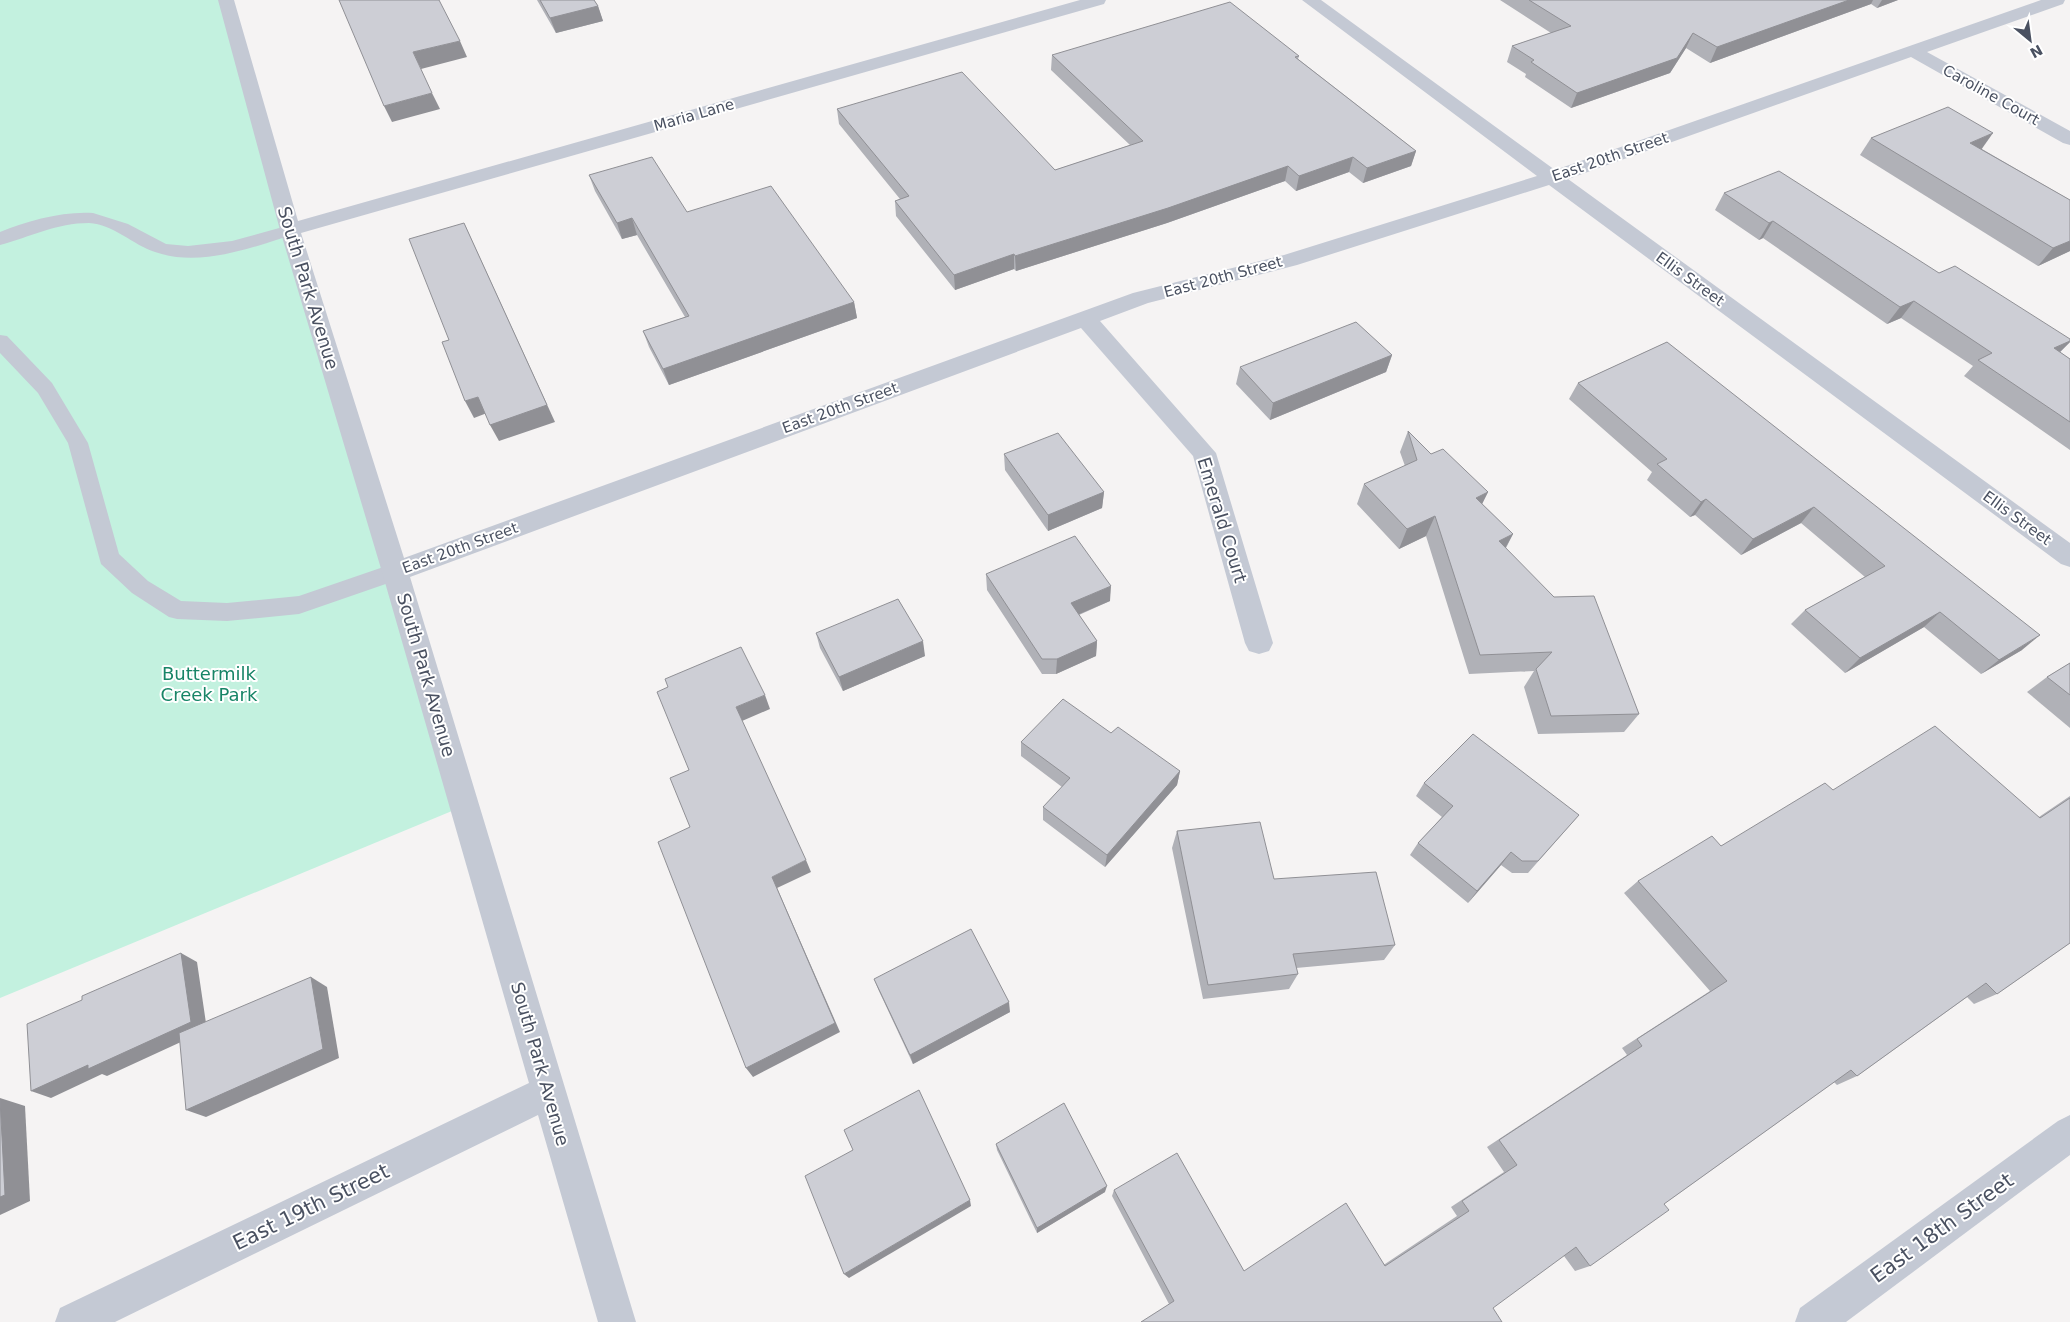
<svg xmlns="http://www.w3.org/2000/svg" width="2070" height="1322" font-family="'DejaVu Sans',sans-serif">
<rect width="100%" height="100%" fill="#f5f3f3"/>
<!-- green -->
<path fill="#c3f1df" d="M0,0H220L464,806L0,998Z"/>
<g fill="none" stroke-linecap="round" stroke-linejoin="round">
<!-- service -->
<g fill="#c4c9d4" fill-rule="evenodd">
<path d="M93,213L128,224L166,244L188,246L232,241L290,225L296,226L299,230L296,234C252,247 201,268 155,252C133,245 113,224 89,223C57,223 30,237 0,245V232C27,221 63,211 93,213Z"/>
<path d="M0,335L7,336L52,383L88,443L119,554L148,581L181,601L227,603L299,596L395,563L403,566L406,572L403,578L299,614L227,621L177,619L169,617L132,593L101,564L68,443L38,393L0,353Z"/>
</g>
<!-- minor -->
<g fill="#c4c9d4" fill-rule="evenodd">
<path d="M218,0H234L298,221L1080,0H1106L1104,4L301,233L404,558L1133,293L1284,255L1537,176L1302,0H1321L1555,170L2041,0H2065L2063,4L1927,52L2070,131V145L2063,143L1911,57L1568,179L2070,543V567L2061,564L1549,185L1297,265L1148,303L1100,321L1216,453L1273,643L1269,651L1259,654L1249,651L1245,643L1193,456L1081,328L410,577L636,1322H598L538,1115L115,1322H55L60,1308L529,1083L382,572L280,230Z"/>
<path d="M2070,1115V1155L1846,1322H1795L1800,1308L2058,1121Z"/>
</g>
</g>
<!-- wall -->
<g fill="#b0b1b7">
<path d="M537,0H594L598,6L603,21L556,33Z"/>
<path d="M1500,0H1898L1877,8L1871,4L1710,63L1686,48L1670,73L1571,108L1525,77L1526,74L1507,62L1512,46L1551,33Z"/>
<path d="M1052,55L1299,56L1298,59L1416,151L1411,166L1363,183L1349,172L1296,191L1285,181L1167,223L1016,271L1014,269L955,290L896,216L895,201L900,199L839,124L837,109L1055,170L1130,145L1051,70Z"/>
<path d="M1871,138L1982,149L2070,200V251L2038,266L1860,155Z"/>
<path d="M589,175L687,212L854,302L857,318L669,385L649,347L643,331L685,317L637,235L622,239L595,191Z"/>
<path d="M1724,193L1939,273L2070,342L2060,352L2070,359V450L1964,376L1973,366L1901,318L1887,324L1763,238L1759,240L1715,210Z"/>
<path d="M1667,342L2022,650L1981,674L1924,627L1845,673L1791,624L1805,610L1865,577L1801,523L1741,555L1695,515L1690,517L1647,480L1652,472L1569,399L1578,383Z"/>
<path d="M1392,355L1386,372L1270,420L1236,384L1240,367Z"/>
<path d="M1408,431L1431,454L1488,492L1482,504L1513,534L1506,548L1639,714L1624,732L1538,734L1524,687L1534,671L1469,674L1426,536L1399,549L1357,504L1364,484L1405,466L1400,452Z"/>
<path d="M1004,454L1104,492L1102,508L1048,531L1005,470Z"/>
<path d="M986,574L1110,601L1079,615L1097,641L1096,656L1056,674H1042L987,590Z"/>
<path d="M816,633L925,656L843,691L820,648Z"/>
<path d="M2070,663V728L2027,692L2047,677Z"/>
<path d="M1111,733L1180,771L1177,785L1105,867L1043,820V807L1062,787L1021,756V742Z"/>
<path d="M1424,783L1579,815L1528,873H1512L1501,865L1468,903L1410,855L1418,843L1442,817L1416,796Z"/>
<path d="M1833,790L2039,817L2070,796V943L1997,994L1974,1004L1967,997L1857,1076L1837,1085L1834,1082L1664,1204L1590,1266L1575,1271L1564,1256L1169,1304L1112,1196L1114,1190L1244,1271L1385,1264L1457,1216L1451,1207L1504,1172L1487,1147L1627,1055L1622,1048L1710,991L1624,893L1638,881L1721,846Z"/>
<path d="M1177,831L1274,879L1395,945L1384,960L1296,968L1298,974L1289,989L1203,999L1172,848Z"/>
<path d="M874,979L1010,1012L913,1064L878,989Z"/>
<path d="M996,1144L1105,1192L1037,1233L997,1150Z"/>
</g>
<!-- shaded-wall -->
<g fill="#909095">
<path d="M1849,0H1873L1871,4L1710,63L1717,47Z"/>
<path d="M1882,0H1898L1877,8Z"/>
<path d="M598,6L603,21L556,33L550,18Z"/>
<path d="M1693,33L1686,48L1670,73L1571,108L1577,93Z"/>
<path d="M460,41L467,57L421,69L413,52Z"/>
<path d="M432,93L440,109L392,122L384,106Z"/>
<path d="M1993,133L1981,150L1970,143Z"/>
<path d="M1416,151L1411,166L1363,183L1367,168Z"/>
<path d="M1353,157L1349,172L1296,191L1299,176Z"/>
<path d="M1288,166L1285,181L1167,223L1016,271L1015,256Z"/>
<path d="M632,218L637,235L622,239L617,223Z"/>
<path d="M1773,221L1763,238L1759,240L1769,223Z"/>
<path d="M464,223L555,422L499,441L490,425Z"/>
<path d="M2070,241V251L2038,266L2053,248Z"/>
<path d="M1014,254V269L955,290L954,275Z"/>
<path d="M1914,301L1901,318L1887,324L1900,307Z"/>
<path d="M854,302L857,318L669,385L663,369Z"/>
<path d="M2070,341V342L2056,356L2054,348Z"/>
<path d="M1392,355L1386,372L1270,420L1273,403Z"/>
<path d="M478,397L487,413L474,418L465,401Z"/>
<path d="M1104,492L1102,508L1048,531V515Z"/>
<path d="M1488,492L1478,512L1476,498Z"/>
<path d="M1706,499L1695,515L1690,517L1701,502Z"/>
<path d="M1814,507L1801,523L1741,555L1753,539Z"/>
<path d="M1435,516L1426,536L1399,549L1407,529Z"/>
<path d="M1513,534L1502,554L1499,541Z"/>
<path d="M1111,586L1110,601L1070,618L1071,603Z"/>
<path d="M1940,612L1924,627L1845,673L1860,658Z"/>
<path d="M2040,635L2022,650L1981,674L1999,660Z"/>
<path d="M923,641L925,656L843,691L839,677Z"/>
<path d="M1097,641L1096,656L1056,674L1057,659Z"/>
<path d="M765,695L770,709L742,721L736,707Z"/>
<path d="M1180,771L1177,785L1105,867L1107,855Z"/>
<path d="M1511,852L1501,865L1468,903L1477,891Z"/>
<path d="M806,860L811,872L777,888L840,1032L753,1077L746,1068L772,877Z"/>
<path d="M181,953L197,962L207,1030L107,1076L102,1074L51,1098L31,1091Z"/>
<path d="M311,977L327,987L339,1058L206,1117L186,1110Z"/>
<path d="M1009,1002L1010,1012L913,1064L910,1055Z"/>
<path d="M0,1098L25,1106L30,1201L0,1215Z"/>
<path d="M1107,1186L1105,1192L1037,1233V1228Z"/>
<path d="M970,1200L971,1206L849,1278L844,1274Z"/>
</g>
<!-- building -->
<g fill="#cdced5" stroke="#909095">
<path d="M339,0H439L460,41L413,52L432,93L384,106Z"/>
<path d="M540,0H594L598,6L550,18Z"/>
<path d="M1529,0H1849L1717,47L1693,33L1677,58L1577,93L1531,62L1534,60L1512,46L1571,26Z"/>
<path d="M1230,2L1299,56L1295,57L1416,151L1367,168L1353,157L1299,176L1288,166L1168,208L1015,256L1014,254L954,275L895,201L909,196L837,109L962,72L1055,170L1143,141L1052,55Z"/>
<path d="M1948,107L1993,133L1970,143L2070,200V241L2053,248L1871,138Z"/>
<path d="M652,157L687,212L771,186L854,302L663,369L643,331L689,316L632,218L617,223L589,175Z"/>
<path d="M1779,171L1939,273L1955,266L2070,339V341L2054,348L2070,359V422L1978,360L1992,353L1914,301L1900,307L1773,221L1769,223L1724,193Z"/>
<path d="M464,223L547,405L490,425L478,397L465,401L442,342L449,340L409,239Z"/>
<path d="M1356,322L1392,355L1273,403L1240,367Z"/>
<path d="M1667,342L2040,635L1999,660L1940,612L1860,658L1805,610L1885,566L1814,507L1753,539L1706,499L1701,502L1657,464L1667,459L1578,383Z"/>
<path d="M1408,431L1431,454L1443,449L1488,492L1476,498L1513,534L1499,541L1554,597L1594,596L1639,714L1551,716L1536,669L1552,652L1480,655L1435,516L1407,529L1364,484L1417,460Z"/>
<path d="M1058,433L1104,492L1048,515L1004,454Z"/>
<path d="M1075,536L1111,586L1071,603L1097,641L1057,659H1042L986,574Z"/>
<path d="M898,599L923,641L839,677L816,633Z"/>
<path d="M741,647L765,695L736,707L806,860L772,877L835,1023L746,1068L658,842L690,827L670,778L689,770L657,692L668,687L665,679Z"/>
<path d="M2070,663V695L2047,677Z"/>
<path d="M1063,699L1111,733L1118,727L1180,771L1107,855L1043,807L1070,778L1021,742Z"/>
<path d="M1935,726L2040,818L2070,798V943L1997,994L1986,983L1857,1076L1851,1070L1664,1204L1669,1210L1590,1266L1576,1247L1493,1308L1502,1322H1141L1174,1301L1114,1190L1177,1153L1244,1271L1346,1203L1385,1266L1469,1211L1462,1201L1517,1165L1499,1140L1642,1046L1637,1039L1727,981L1638,881L1712,836L1721,846L1825,783L1833,790Z"/>
<path d="M1473,734L1579,815L1538,861H1522L1511,852L1477,891L1418,843L1453,806L1424,783Z"/>
<path d="M1260,822L1274,879L1376,872L1395,945L1293,954L1298,974L1208,985L1177,831Z"/>
<path d="M971,929L1009,1002L910,1055L874,979Z"/>
<path d="M181,953L191,1022L88,1069V1065L31,1091L27,1024L82,1000V996Z"/>
<path d="M311,977L323,1049L186,1110L179,1033Z"/>
<path d="M919,1090L970,1200L844,1274L805,1176L853,1150L844,1130Z"/>
<path d="M0,1099L5,1195L0,1197Z"/>
<path d="M1064,1103L1107,1186L1037,1228L996,1144Z"/>
</g>
<g text-anchor="middle" stroke-width="4" stroke-linejoin="round" paint-order="stroke">
<!-- far-street labels -->
<g font-size="15" fill="#4a5161" stroke="#fff">
<text transform="translate(1991 95) rotate(29)" y="5">Caroline Court</text>
<text transform="translate(694 115) rotate(-16)" y="5">Maria Lane</text>
<text transform="translate(1610 157) rotate(-19)" y="5">East 20th Street</text>
<text transform="translate(1223 277) rotate(-15)" y="5">East 20th Street</text>
<text transform="translate(1690 279) rotate(36)" y="5">Ellis Street</text>
<text transform="translate(840 408) rotate(-20)" y="5">East 20th Street</text>
<text transform="translate(2017 518) rotate(36)" y="5">Ellis Street</text>
<text transform="translate(460 548) rotate(-20)" y="5">East 20th Street</text>
</g>
<!-- street labels -->
<g font-size="18" fill="#4a5161" stroke="#fff">
<text transform="translate(308 288) rotate(73)" y="6">South Park Avenue</text>
<text transform="translate(1222 520) rotate(73)" y="6">Emerald Court</text>
<text transform="translate(426 675) rotate(74)" y="6">South Park Avenue</text>
<text transform="translate(540 1064) rotate(74)" y="6">South Park Avenue</text>
</g>
<!-- park labels -->
<g font-size="18" fill="#188567" stroke="#fff">
<text x="209" y="680">Buttermilk<tspan x="209" dy="21">Creek Park</tspan></text>
</g>
<!-- near-street labels -->
<g font-size="21" fill="#4a5161" stroke="#fff">
<text transform="translate(311 1207) rotate(-26)" y="7">East 19th Street</text>
<text transform="translate(1942 1228) rotate(-36)" y="7">East 18th Street</text>
</g>
</g>
<!-- north arrow -->
<g transform="translate(2030 40) rotate(151)" stroke="#ffffff" stroke-width="4" paint-order="stroke">
<path d="M0-4L9 19L0 12L-9 19Z" fill="#4a5161"/>
<text y="-8" font-size="14" font-weight="bold" text-anchor="middle" fill="#4a5161">N</text>
</g>
</svg>
